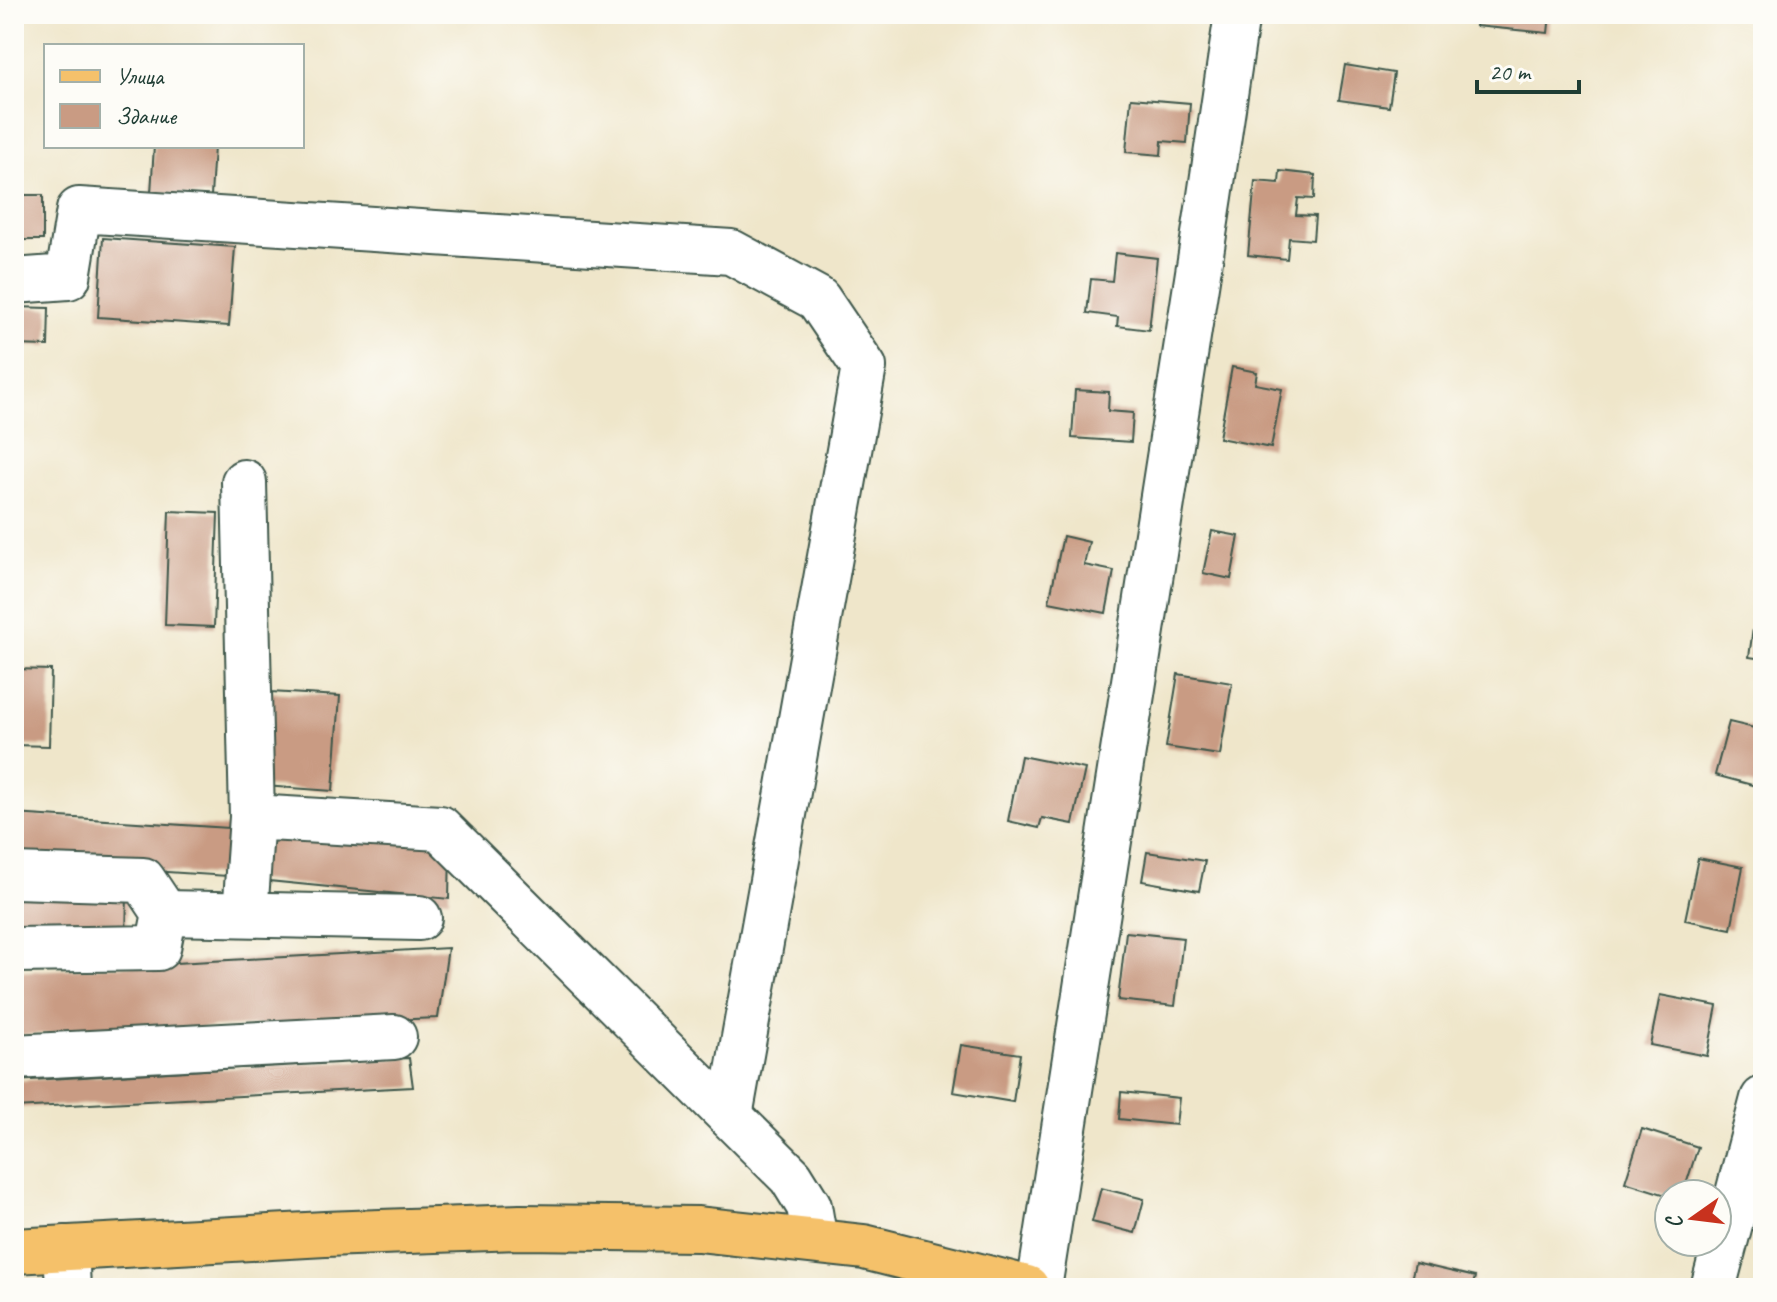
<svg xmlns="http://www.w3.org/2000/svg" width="1777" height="1302" font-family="Caveat,sans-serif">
<rect width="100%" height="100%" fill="#fdfcf7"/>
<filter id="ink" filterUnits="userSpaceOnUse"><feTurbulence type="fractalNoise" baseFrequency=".0125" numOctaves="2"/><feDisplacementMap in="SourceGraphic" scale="16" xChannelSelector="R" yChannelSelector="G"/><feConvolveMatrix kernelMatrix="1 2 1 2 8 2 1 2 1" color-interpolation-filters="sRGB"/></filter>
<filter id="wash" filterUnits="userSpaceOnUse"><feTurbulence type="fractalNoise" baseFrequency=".006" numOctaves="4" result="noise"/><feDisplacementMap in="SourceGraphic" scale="32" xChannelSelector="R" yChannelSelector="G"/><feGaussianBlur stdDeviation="1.8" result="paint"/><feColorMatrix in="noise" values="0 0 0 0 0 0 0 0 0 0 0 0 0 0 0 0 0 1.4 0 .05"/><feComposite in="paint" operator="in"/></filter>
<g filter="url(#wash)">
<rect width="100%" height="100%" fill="#efe6ca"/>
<g id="blocks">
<!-- building -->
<g fill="#c99b83">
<path d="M1478,14H1550L1548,33L1476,26Z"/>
<path d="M1345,65L1394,73L1389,107L1339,100Z"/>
<path d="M1131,98L1190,103L1187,143L1162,141L1161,155L1126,152Z"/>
<path d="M154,146H214L211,196L151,193Z"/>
<path d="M1280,171L1315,175L1314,199L1298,198L1296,215L1315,216L1313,240L1289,238L1287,259L1248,255L1255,181L1279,183Z"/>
<rect x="14" y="195" width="29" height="45"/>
<path d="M103,238L235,247L229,326L98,317Z"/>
<path d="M1115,253L1157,258L1149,330L1117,326L1118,317L1087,313L1091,279L1112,281Z"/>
<path d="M14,307L49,308L48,346L14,345Z"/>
<path d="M1232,367L1257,372L1255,384L1282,389L1271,448L1219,438Z"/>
<path d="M1075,390L1109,392L1108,411L1133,413L1131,442L1072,438Z"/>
<path d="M169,511L218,513L214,627L165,625Z"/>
<path d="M1212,531L1239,536L1231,579L1203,573Z"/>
<path d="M1063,536L1089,542L1084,565L1114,571L1106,613L1049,602Z"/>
<path d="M1757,600L1763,601V659L1749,657Z"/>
<path d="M14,669L51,670L49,746L14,745Z"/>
<path d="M1178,674L1232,683L1220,755L1166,747Z"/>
<path d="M270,692L340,696L333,791L264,786Z"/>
<path d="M1729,722L1763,730V788L1715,775Z"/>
<path d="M1021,756L1085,769L1073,824L1042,818L1039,828L1008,821Z"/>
<path d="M14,814L244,829L243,877L14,862Z"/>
<path d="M262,831L450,844L449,899L259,880Z"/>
<path d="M1147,852L1205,861L1199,891L1142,881Z"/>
<path d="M1698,858L1743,867L1731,929L1685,920Z"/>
<path d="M14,894L127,895L126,936L14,934Z"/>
<path d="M1126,932L1183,938L1175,1006L1118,1000Z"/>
<path d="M448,948L438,1018L14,1035V972Z"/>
<path d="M1660,995L1717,1006L1707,1056L1650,1045Z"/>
<path d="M961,1045L1020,1054L1013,1102L953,1092Z"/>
<path d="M409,1058L413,1087L14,1108V1081Z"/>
<path d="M1121,1092L1179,1098L1176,1125L1119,1119Z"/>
<path d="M1642,1129L1698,1147L1683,1194H1669V1196L1625,1182Z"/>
<path d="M1101,1188L1144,1199L1135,1233L1092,1222Z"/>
<path d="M1415,1263L1475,1277L1472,1288H1409Z"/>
</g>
</g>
</g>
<g filter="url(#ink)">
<use href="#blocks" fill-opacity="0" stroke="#3e564a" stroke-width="2"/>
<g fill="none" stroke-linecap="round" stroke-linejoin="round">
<defs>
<g id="minor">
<path d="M14,281L68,277L79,210L731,252L818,299L864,367L730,1116"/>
<path d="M244,482L252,817"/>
<path d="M14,876L143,880L165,913L158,948L14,950"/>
<path d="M165,913L419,918"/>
<path d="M245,914L252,817L440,828L791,1177L809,1206L815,1241"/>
<path d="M14,1057L394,1037"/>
<path d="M66,1248L68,1288"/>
<path d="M1039,1288L1210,196L1237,14"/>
<path d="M1713,1288L1763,1099"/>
</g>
<path id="major" d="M14,1251L325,1234L520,1227L698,1229L864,1247L1027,1288"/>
</defs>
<!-- minor casing -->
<use href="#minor" stroke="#3e564a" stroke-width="48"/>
<!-- major casing -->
<use href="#major" stroke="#3e564a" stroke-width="48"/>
<!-- minor -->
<use href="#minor" stroke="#fff" stroke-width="44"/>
<!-- major -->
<use href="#major" stroke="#f5c16b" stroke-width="44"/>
</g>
</g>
<!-- margin -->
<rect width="1777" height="1302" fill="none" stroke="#fdfcf7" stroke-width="48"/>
<!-- legend -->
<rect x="44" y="44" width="260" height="104" fill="#fdfcf7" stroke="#a4b0a9" stroke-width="2"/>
<rect x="60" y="70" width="40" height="12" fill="#f5c16b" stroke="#a4b0a9" stroke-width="2"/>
<text x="116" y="84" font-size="24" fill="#1f3d34">Улица</text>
<rect x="60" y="104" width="40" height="24" fill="#c99b83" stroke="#a4b0a9" stroke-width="2"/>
<text x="116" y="124" font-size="24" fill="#1f3d34">Здание</text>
<!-- north arrow -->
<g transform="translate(1693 1218) rotate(256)"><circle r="38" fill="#fdfcf7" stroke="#a4b0a9" stroke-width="2"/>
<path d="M0-6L14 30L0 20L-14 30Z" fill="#c8321e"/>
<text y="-12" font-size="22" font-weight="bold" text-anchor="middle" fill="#1f3d34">С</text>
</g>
<!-- scale -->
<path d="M1477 80v12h102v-12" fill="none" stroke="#1f3d34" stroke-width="4"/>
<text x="1489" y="80" font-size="24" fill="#1f3d34" stroke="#fdfcf7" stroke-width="6" paint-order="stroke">20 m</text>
</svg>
